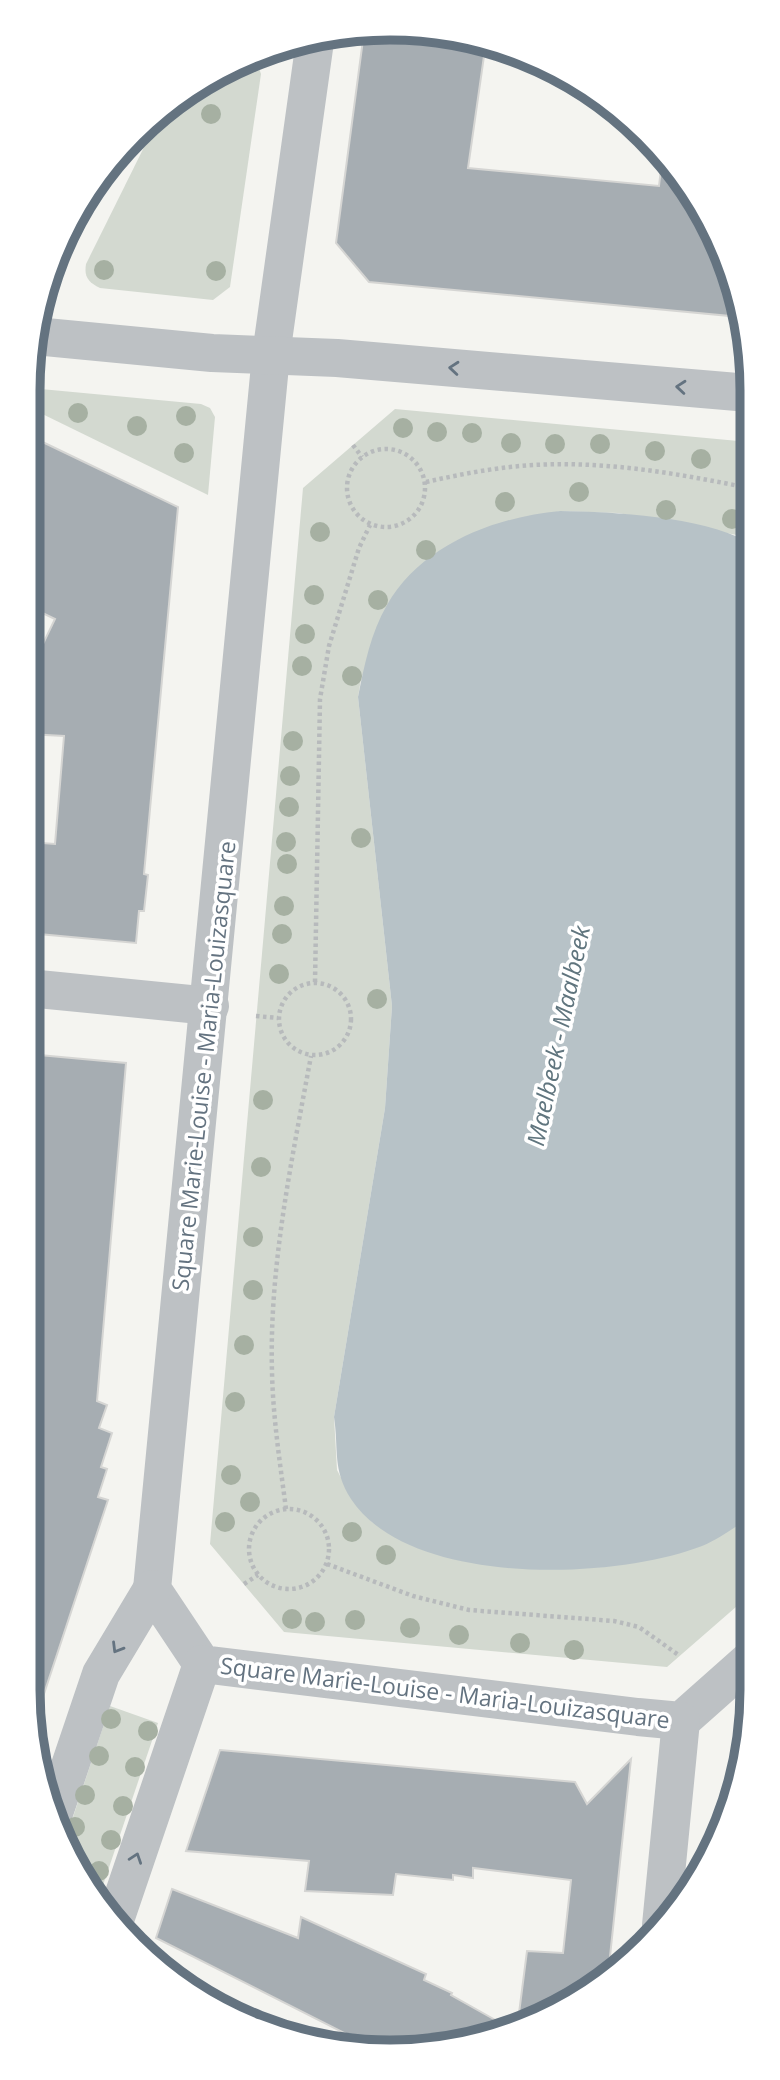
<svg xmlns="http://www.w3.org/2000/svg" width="780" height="2080" font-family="'Open Sans',sans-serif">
<rect width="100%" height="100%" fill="#f4f4f0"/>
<!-- green -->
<g fill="#d3d9d0">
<path d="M247,63L259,68L261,74L230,287L213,300L100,288C88,282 84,277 86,264L156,123L209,76Z"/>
<path d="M30,388L201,404L210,408L215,417L208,495L28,407Z"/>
<path d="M395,409L749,442V542L737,535L618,513L560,511L456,541L405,581L361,679L358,697L392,1006L385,1108L334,1417L337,1470L352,1499L372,1522L464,1561L555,1568L604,1567L737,1525L752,1515V1593L667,1667L284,1632L210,1544L303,488Z"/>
<path d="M110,1706L158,1723L100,1894L66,1838Z"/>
</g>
<!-- water -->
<path fill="#b7c2c7" d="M560,511C617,512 698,516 749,542L752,1515C737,1526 719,1539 702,1546C615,1580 410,1588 351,1499C332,1469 339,1450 334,1417L385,1108L392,1006L358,697C364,666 371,632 387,605C421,545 495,517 560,511Z"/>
<!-- building -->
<g fill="#a6adb2" stroke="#d5d5d3" stroke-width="2">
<path d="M364,32L486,42L468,168L659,186L663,152L715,230L741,317L369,282L336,243Z"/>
<path d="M28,435L178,507L144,874L148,875L144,911H139L136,943L28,933V842L55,844L64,736L28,734V675L55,619L28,606Z"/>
<path d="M28,1054L126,1063L97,1401L107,1405L99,1428L112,1433L101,1467L107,1469L98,1497L108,1500L35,1721L28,1690Z"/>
<path d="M220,1750L575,1782L587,1804L631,1759L608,1975L591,1991L518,2021L527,1951L563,1953L571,1880L473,1868V1878L453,1875V1880L396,1874L393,1895L305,1891L309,1861L186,1851Z"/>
<path d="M172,1889L298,1938L301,1917L426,1974L424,1980L452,1993L451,1995L506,2026L461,2045L374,2048L156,1938Z"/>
</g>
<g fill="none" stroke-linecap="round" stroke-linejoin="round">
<!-- path -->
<g stroke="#b7babc" stroke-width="4.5" stroke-dasharray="3.5 3.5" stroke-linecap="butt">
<path d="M353,445L362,457"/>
<circle cx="386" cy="488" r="39"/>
<path d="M426,482C453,476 482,470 510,467C591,458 670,472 749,488"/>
<path d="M315,982L320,699L329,646L359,548L370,525"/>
<circle cx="315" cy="1019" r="36"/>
<path d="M256,1016L278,1018"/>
<circle cx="289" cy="1549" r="40"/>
<path d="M286,1509C280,1463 273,1418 272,1372C269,1266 292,1159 311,1056"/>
<path d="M327,1564L413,1596L469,1610L614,1621L639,1627L680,1656"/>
<path d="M244,1584L258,1575"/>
</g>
<!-- minor -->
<g stroke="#bdc1c4" stroke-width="38">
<path d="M315,41L271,355L152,1589L202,1664L638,1717L681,1721L752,1658"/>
<path d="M35,336L212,353L337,358L749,393"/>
<path d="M28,988L210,1006"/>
<path d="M53,1816L101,1674L152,1589"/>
<path d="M114,1923L202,1664"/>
<path d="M661,1925L681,1721"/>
</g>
</g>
<!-- trees -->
<g fill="#a6b0a2">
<circle cx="211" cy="114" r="10"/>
<circle cx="104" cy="270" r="10"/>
<circle cx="216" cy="271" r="10"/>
<circle cx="78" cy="413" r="10"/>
<circle cx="186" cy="416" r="10"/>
<circle cx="137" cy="426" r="10"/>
<circle cx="403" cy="428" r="10"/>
<circle cx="437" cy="432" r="10"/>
<circle cx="472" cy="433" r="10"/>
<circle cx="511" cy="443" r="10"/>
<circle cx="555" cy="444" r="10"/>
<circle cx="600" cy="444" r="10"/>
<circle cx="655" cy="451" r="10"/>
<circle cx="184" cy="453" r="10"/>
<circle cx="701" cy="459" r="10"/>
<circle cx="579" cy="492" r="10"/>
<circle cx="505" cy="502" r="10"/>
<circle cx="666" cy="510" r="10"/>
<circle cx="732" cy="519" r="10"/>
<circle cx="320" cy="532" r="10"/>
<circle cx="426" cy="550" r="10"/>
<circle cx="314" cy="595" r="10"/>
<circle cx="378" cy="600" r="10"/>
<circle cx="305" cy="634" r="10"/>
<circle cx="302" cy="666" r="10"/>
<circle cx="352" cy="676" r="10"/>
<circle cx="293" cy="741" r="10"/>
<circle cx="290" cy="776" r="10"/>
<circle cx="289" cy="807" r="10"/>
<circle cx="361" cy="838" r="10"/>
<circle cx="286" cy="842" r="10"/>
<circle cx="287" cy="864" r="10"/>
<circle cx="284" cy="906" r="10"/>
<circle cx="282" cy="934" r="10"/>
<circle cx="279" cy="974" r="10"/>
<circle cx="377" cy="999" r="10"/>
<circle cx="263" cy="1100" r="10"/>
<circle cx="261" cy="1167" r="10"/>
<circle cx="253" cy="1237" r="10"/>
<circle cx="253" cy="1290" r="10"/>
<circle cx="244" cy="1345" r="10"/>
<circle cx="235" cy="1402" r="10"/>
<circle cx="231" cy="1475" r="10"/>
<circle cx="250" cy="1502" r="10"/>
<circle cx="225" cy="1522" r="10"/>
<circle cx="352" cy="1532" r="10"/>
<circle cx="386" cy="1555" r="10"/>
<circle cx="292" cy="1619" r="10"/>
<circle cx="355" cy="1620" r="10"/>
<circle cx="315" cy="1622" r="10"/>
<circle cx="410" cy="1628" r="10"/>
<circle cx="459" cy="1635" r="10"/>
<circle cx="520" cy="1643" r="10"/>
<circle cx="574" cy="1650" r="10"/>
<circle cx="111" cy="1719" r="10"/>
<circle cx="148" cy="1731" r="10"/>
<circle cx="99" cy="1756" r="10"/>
<circle cx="135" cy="1767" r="10"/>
<circle cx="85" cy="1795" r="10"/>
<circle cx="123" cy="1806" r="10"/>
<circle cx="75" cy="1827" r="10"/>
<circle cx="111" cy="1840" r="10"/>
<circle cx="99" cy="1871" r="10"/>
</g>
<!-- one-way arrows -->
<defs><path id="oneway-chevron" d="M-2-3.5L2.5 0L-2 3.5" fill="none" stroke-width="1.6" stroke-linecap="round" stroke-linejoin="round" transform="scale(1.75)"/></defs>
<g stroke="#647380">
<use href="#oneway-chevron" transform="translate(454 368) rotate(-175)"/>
<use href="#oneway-chevron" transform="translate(681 387) rotate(-175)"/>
<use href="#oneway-chevron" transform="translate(117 1648) rotate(121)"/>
<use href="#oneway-chevron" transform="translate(136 1858) rotate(-71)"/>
</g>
<g text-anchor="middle" stroke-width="7" stroke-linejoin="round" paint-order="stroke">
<!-- street labels -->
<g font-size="23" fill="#647380" stroke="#fff">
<text transform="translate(204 1066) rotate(-84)" y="8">Square Marie-Louise - Maria-Louizasquare</text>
<text transform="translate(445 1693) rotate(7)" y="8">Square Marie-Louise - Maria-Louizasquare</text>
</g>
<!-- water labels -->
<g font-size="24" font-style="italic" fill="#60757e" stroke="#fff">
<text transform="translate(559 1036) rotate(-78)" y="8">Maelbeek - Maalbeek</text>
</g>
</g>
<!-- crop -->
<path d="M0 0H780V2080H0ZM390 40H390A350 350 0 0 1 740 390V1690A350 350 0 0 1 390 2040H390A350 350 0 0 1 40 1690V390A350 350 0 0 1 390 40Z" fill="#fff" fill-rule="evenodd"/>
<path fill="none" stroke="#647380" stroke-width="9" d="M390 40H390A350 350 0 0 1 740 390V1690A350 350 0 0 1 390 2040H390A350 350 0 0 1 40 1690V390A350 350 0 0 1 390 40Z"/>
</svg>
